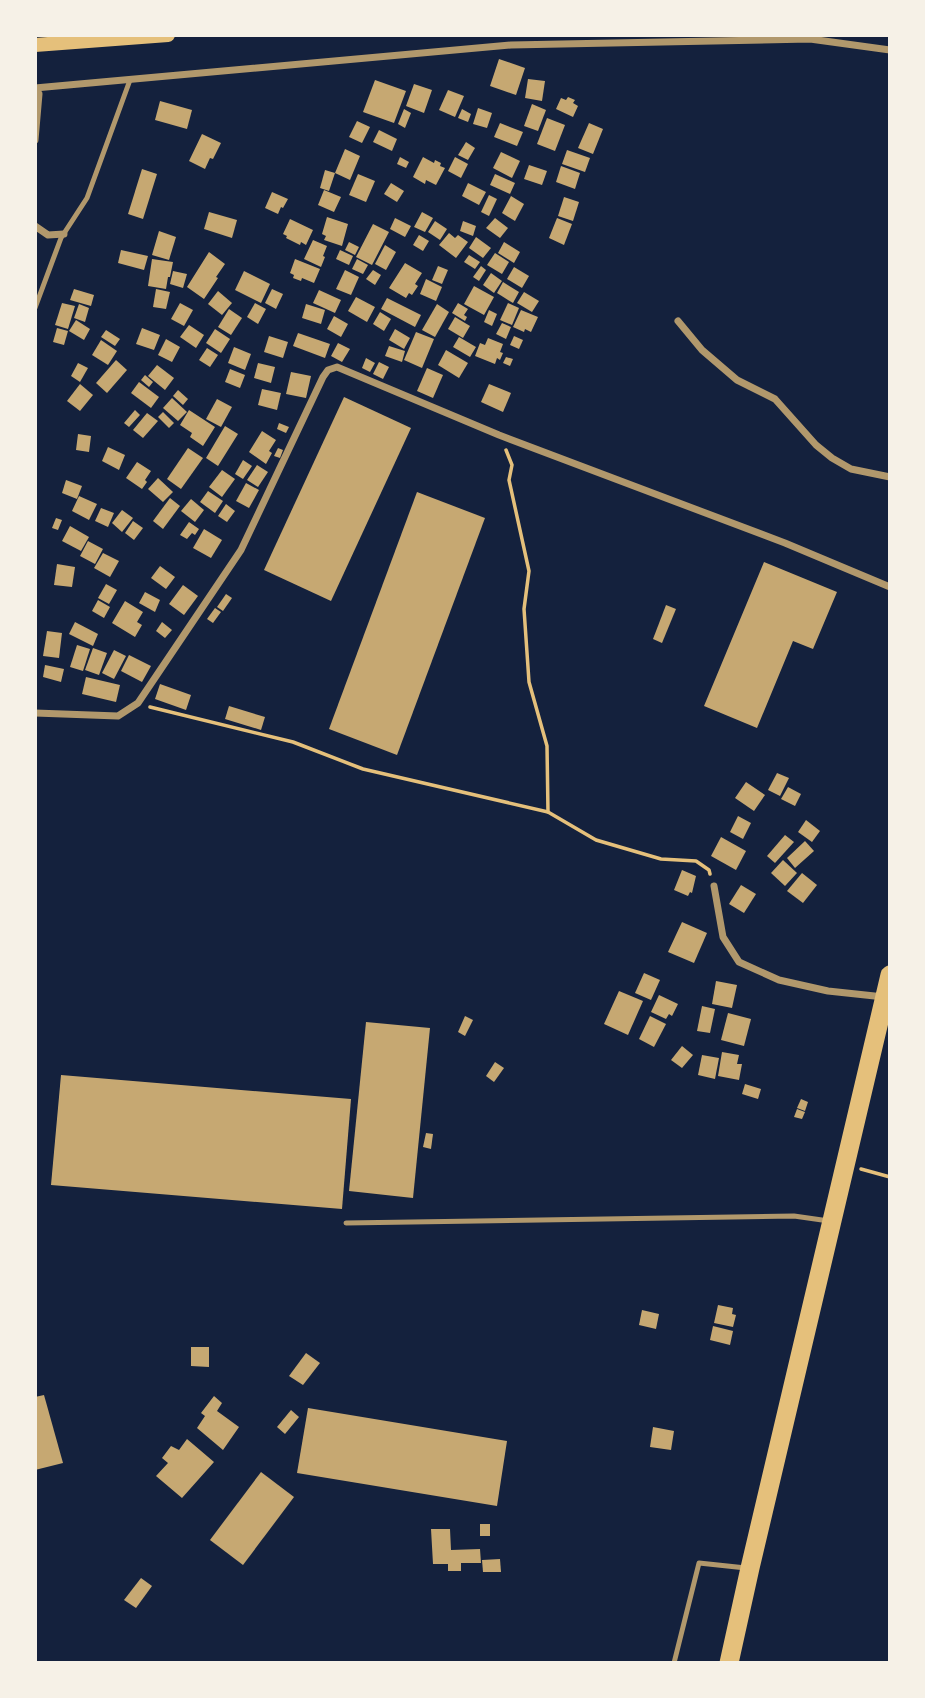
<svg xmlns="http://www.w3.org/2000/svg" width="925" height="1698" font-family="Mulish,sans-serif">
<rect width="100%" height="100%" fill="#14213d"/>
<!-- building -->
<g fill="#c6a872">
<path d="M499,59L525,68L516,95L490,86Z"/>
<path d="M528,79L545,81L542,101L525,98Z"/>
<path d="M375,80L406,91L394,123L363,112Z"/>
<path d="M414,84L432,90L424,113L406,106Z"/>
<path d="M448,90L464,96L455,117L439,110Z"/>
<path d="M568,97L575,100L573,103L578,106L573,117L556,109L561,98L566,100Z"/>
<path d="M160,101L192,110L187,129L155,120Z"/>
<path d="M532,104L546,110L538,131L524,126Z"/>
<path d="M478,108L492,113L487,128L473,124Z"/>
<path d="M404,109L411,113L405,128L398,124Z"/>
<path d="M462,109L471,114L468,122L458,118Z"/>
<path d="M547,118L565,125L555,151L537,144Z"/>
<path d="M357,121L370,127L362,143L349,137Z"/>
<path d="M500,123L523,132L517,146L494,137Z"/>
<path d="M589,123L603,129L593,154L578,148Z"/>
<path d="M379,130L397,139L392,151L373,142Z"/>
<path d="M202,134L221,143L213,159L210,158L205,169L189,161Z"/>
<path d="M466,142L475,148L468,160L458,155Z"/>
<path d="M345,149L360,156L350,180L335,173Z"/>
<path d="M567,150L590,158L585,172L562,164Z"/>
<path d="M501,152L520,161L512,178L493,168Z"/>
<path d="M400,157L409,162L406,168L397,164Z"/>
<path d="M423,157L434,163L435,160L441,163L440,166L445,168L436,185L426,180L425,184L413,177Z"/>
<path d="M455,157L468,164L461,178L448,171Z"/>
<path d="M529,165L547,171L542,185L524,179Z"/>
<path d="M561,166L580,173L575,189L556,182Z"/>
<path d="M142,169L157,174L143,219L128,214Z"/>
<path d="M325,170L335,173L329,191L320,188Z"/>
<path d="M358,174L375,181L366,202L349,195Z"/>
<path d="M495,174L515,183L510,194L490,185Z"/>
<path d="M391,183L404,191L397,202L384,194Z"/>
<path d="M468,183L486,192L479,205L462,196Z"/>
<path d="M324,190L341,197L334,212L318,205Z"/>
<path d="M272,192L288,199L283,208L281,207L278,214L265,208Z"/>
<path d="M489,195L497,199L489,216L481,212Z"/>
<path d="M511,196L524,204L515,221L502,213Z"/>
<path d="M564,197L579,202L573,221L558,216Z"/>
<path d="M209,212L237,220L232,238L204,229Z"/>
<path d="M422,212L433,218L425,232L414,227Z"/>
<path d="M327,217L348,224L342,246L324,240L326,236L322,234Z"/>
<path d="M395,218L411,226L405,237L390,229Z"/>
<path d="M495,218L508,228L500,238L486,228Z"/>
<path d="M557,218L572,224L564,245L549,238Z"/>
<path d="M290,219L313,230L306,245L301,242L300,245L286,238L287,236L283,234Z"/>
<path d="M435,221L447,229L440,240L428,232Z"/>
<path d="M463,221L476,226L473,236L460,231Z"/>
<path d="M373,224L389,232L372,265L356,257Z"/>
<path d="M159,231L176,237L169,260L152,255Z"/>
<path d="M449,233L455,238L458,235L468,242L456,258L439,245Z"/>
<path d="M419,235L429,241L423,251L413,245Z"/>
<path d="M476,237L491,248L483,258L469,248Z"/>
<path d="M313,240L327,246L323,256L325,257L321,267L304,259Z"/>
<path d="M349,242L359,247L355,255L345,250Z"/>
<path d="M504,242L520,252L514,263L498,253Z"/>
<path d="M385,245L396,252L386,270L375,264Z"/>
<path d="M121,250L148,256L144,270L118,263Z"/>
<path d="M340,250L353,256L349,265L336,259Z"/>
<path d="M209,252L225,264L216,277L218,278L204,299L187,287Z"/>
<path d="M495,253L509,262L502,274L487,265Z"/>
<path d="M469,255L480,262L475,269L464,262Z"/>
<path d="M152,259L173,262L170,277H168L166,289L148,286Z"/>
<path d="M295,259L320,269L314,283L302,278L301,281L293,278L294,275L290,273Z"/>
<path d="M357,259L368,265L363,274L352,269Z"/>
<path d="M405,263L422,273L415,284L418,286L412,295L409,293L406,298L389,288Z"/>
<path d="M438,266L448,270L442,284L432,280Z"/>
<path d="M481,266L486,270L479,281L473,277Z"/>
<path d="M514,267L529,276L522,288L507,279Z"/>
<path d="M345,270L359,277L351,295L336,289Z"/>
<path d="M373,270L381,275L375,285L366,279Z"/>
<path d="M173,271L187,274L183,288L170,284Z"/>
<path d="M244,271L270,284L261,303L235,290Z"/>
<path d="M491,273L502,281L494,293L483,285Z"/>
<path d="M426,279L442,287L436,301L420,294Z"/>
<path d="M503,282L519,292L513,303L497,293Z"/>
<path d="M474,286L494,297L484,315L464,304Z"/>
<path d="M74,289L94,295L91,306L70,300Z"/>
<path d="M156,289L170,292L166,309L153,307Z"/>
<path d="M272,289L283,294L276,309L265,303Z"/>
<path d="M319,290L341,300L335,313L313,303Z"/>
<path d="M218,291L232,303L222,315L208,304Z"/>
<path d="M524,292L539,301L532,312L517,303Z"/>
<path d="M356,297L375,307L367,322L348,311Z"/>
<path d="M387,298L421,315L415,327L381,309Z"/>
<path d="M62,303L75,306L68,329L55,325Z"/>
<path d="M180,303L193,310L184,326L171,319Z"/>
<path d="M255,303L266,309L258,324L247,317Z"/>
<path d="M458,303L468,309L464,315L467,317L465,321L452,313Z"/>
<path d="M508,303L519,308L512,325L500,320Z"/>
<path d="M79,304L89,308L85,322L74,318Z"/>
<path d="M306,304L325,310L321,324L302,318Z"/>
<path d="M437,304L449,312L435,337L422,330Z"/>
<path d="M229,309L242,318L231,335L218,327Z"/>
<path d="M489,310L497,314L492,326L484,322Z"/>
<path d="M521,310L538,317L531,332L525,329L524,332L513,327Z"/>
<path d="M380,312L391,319L384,331L373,324Z"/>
<path d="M334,316L348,324L341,337L327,329Z"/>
<path d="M455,317L470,326L463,338L448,329Z"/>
<path d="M76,320L90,329L84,340L69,331Z"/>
<path d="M502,323L511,327L506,339L496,334Z"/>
<path d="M189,325L204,335L196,348L180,337Z"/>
<path d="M57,328L68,331L64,345L53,342Z"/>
<path d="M142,328L160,335L154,350L136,344Z"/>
<path d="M215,329L230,339L221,353L206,343Z"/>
<path d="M395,329L410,338L404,349L389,340Z"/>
<path d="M106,330L120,339L115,346L101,337Z"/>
<path d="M416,332L434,339L422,368L404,360Z"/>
<path d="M298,333L330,344L325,358L293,346Z"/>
<path d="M269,336L288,342L283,358L264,352Z"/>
<path d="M514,336L523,340L519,349L510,345Z"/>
<path d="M459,337L476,347L470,357L453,347Z"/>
<path d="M488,338L503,344L500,352L503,353L500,360L497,358L495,364L475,356L480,343L485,345Z"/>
<path d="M166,339L180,347L172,362L158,355Z"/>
<path d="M101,340L117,351L108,365L92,355Z"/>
<path d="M338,343L350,349L342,362L331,356Z"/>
<path d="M389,346L405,351L402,362L385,356Z"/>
<path d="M234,347L251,354L245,370L228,363Z"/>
<path d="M207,348L218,355L210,367L199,360Z"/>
<path d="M446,350L468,363L459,378L438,365Z"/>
<path d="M506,357L513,359L510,366L503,363Z"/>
<path d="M366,358L375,363L370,372L362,368Z"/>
<path d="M116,360L127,370L107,393L96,383Z"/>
<path d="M379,362L389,367L383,379L373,374Z"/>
<path d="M78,363L88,368L80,382L71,376Z"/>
<path d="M258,363L275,367L271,383L254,378Z"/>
<path d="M157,365L174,378L165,390L148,376Z"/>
<path d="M427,368L443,375L433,398L417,391Z"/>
<path d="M230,369L245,375L240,388L225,382Z"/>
<path d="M291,372L311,376L306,398L286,394Z"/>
<path d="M145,375L153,382L149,387L141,380Z"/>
<path d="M139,382L159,397L151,408L131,393Z"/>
<path d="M80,384L93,395L80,411L67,401Z"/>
<path d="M489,384L511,393L503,412L481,402Z"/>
<path d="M262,389L281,393L277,410L258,405Z"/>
<path d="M178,390L188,399L183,405L173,396Z"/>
<path d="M344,397L411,428L331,601L264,570Z"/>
<path d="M172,398L187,412L178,421L163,408Z"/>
<path d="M217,399L232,407L221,427L206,419Z"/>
<path d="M135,410L140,415L129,427L124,423Z"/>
<path d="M189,410L215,427L203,446L190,437L192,433L180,425Z"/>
<path d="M163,412L174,423L169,428L158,417Z"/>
<path d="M147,413L158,421L143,438L133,430Z"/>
<path d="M279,423L289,427L286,433L277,429Z"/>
<path d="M225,426L238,434L218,466L206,458Z"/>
<path d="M262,431L276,440L269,451L272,453L266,464L249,452Z"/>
<path d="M78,434L91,436L89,452L76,450Z"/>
<path d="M108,447L125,455L119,470L102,461Z"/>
<path d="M188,448L203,458L181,489L167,479Z"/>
<path d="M278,448L283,450L280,458L274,456Z"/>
<path d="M243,460L252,466L243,479L235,474Z"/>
<path d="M137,462L151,471L145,480L147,482L142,489L126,478Z"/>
<path d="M257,465L268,472L258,487L247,480Z"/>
<path d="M222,470L235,479L222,497L209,487Z"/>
<path d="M158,478L173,492L163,502L148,489Z"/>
<path d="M66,480L82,486L77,499L62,493Z"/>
<path d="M246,483L259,490L249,508L236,501Z"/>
<path d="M208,491L223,501L215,513L200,502Z"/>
<path d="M417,492L485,518L397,755L329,729Z"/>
<path d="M79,496L97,504L89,520L72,511Z"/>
<path d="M170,498L180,506L163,529L153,521Z"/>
<path d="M191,499L204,510L195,522L181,511Z"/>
<path d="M226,504L235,511L227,522L218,516Z"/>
<path d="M101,508L114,513L108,527L95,521Z"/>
<path d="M122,510L133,518L122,532L112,523Z"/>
<path d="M56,518L62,520L58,530L52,528Z"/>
<path d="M133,521L143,528L134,540L125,533Z"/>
<path d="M189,522L199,529L195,535L192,533L187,539L180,535Z"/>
<path d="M70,526L89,537L81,551L62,541Z"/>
<path d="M204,529L222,540L211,558L193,548Z"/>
<path d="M88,541L103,549L95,564L80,556Z"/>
<path d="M103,553L119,561L110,577L94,568Z"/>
<path d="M764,562L837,592L813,649L793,641L757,728L704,706Z"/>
<path d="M57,564L75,567L72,587L54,585Z"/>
<path d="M160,566L175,577L166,589L151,578Z"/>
<path d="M106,584L117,590L109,604L98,598Z"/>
<path d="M183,585L198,596L184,615L169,604Z"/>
<path d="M145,592L160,600L155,612L139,603Z"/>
<path d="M226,594L232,598L223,611L217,607Z"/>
<path d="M98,600L110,607L104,618L92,611Z"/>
<path d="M125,601L143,612L137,622L142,625L135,637L112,623Z"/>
<path d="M666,605L676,609L662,643L653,639Z"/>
<path d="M215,608L221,612L213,623L207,619Z"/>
<path d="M75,622L98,634L93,646L69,634Z"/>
<path d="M162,622L172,630L165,638L156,631Z"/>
<path d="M47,631L62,633L59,658L43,656Z"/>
<path d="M77,645L90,649L83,671L70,667Z"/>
<path d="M93,648L107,653L99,675L85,670Z"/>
<path d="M114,650L126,656L114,679L102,673Z"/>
<path d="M129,655L151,666L142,682L121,671Z"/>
<path d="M45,665L64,669L61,682L43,677Z"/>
<path d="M86,677L120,685L116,702L82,694Z"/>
<path d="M160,684L191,695L186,710L155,699Z"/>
<path d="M229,706L265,717L261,730L225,719Z"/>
<path d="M777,773L789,778L780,796L768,790Z"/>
<path d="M746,782L765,795L754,811L735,798Z"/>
<path d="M788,787L801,794L795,806L781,799Z"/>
<path d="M738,816L751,823L743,839L730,832Z"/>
<path d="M806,820L820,831L812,842L798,832Z"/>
<path d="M785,835L794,842L775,863L767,856Z"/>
<path d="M721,837L746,851L736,870L711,856Z"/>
<path d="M805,841L814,851L795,868L787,858Z"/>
<path d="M783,860L797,873L785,886L771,873Z"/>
<path d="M682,870L696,876L692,893L690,892L688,896L674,890Z"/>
<path d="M802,873L817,885L803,903L787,891Z"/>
<path d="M741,885L756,894L744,913L729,904Z"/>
<path d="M682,922L707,933L694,963L668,952Z"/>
<path d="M644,973L660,980L651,1000L635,993Z"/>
<path d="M716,981L737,985L732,1008L712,1004Z"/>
<path d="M619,991L643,1001L628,1035L604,1024Z"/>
<path d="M659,995L678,1004L672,1016L669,1014L666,1019L651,1012Z"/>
<path d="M702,1006L715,1009L710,1033L697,1031Z"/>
<path d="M728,1013L751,1019L744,1046L721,1040Z"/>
<path d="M465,1016L473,1020L465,1036L458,1032Z"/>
<path d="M650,1016L666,1024L654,1047L639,1039Z"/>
<path d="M366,1022L430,1028L413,1198L349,1191Z"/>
<path d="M682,1046L693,1055L682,1068L671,1060Z"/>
<path d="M722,1052L739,1055L737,1064H742L739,1080L718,1076Z"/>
<path d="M702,1055L719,1058L715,1079L698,1075Z"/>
<path d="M495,1062L504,1068L494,1082L486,1076Z"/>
<path d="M61,1075L351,1099L342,1209L51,1185Z"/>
<path d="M745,1084L761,1089L758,1099L742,1094Z"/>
<path d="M801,1099L808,1102L805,1111L797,1108Z"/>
<path d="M797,1109L805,1112L802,1119L794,1117Z"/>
<path d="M426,1133L433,1134L431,1149L423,1147Z"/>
<path d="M718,1305L733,1308L732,1314L736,1315L733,1327L714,1323Z"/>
<path d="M642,1310L659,1314L656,1329L639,1325Z"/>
<path d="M713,1326L733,1331L730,1345L710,1340Z"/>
<path d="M191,1347H209V1367L191,1366Z"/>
<path d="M306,1353L320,1363L303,1385L289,1376Z"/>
<path d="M44,1395L63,1463L35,1470V1397Z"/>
<path d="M214,1396L222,1403L217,1411L239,1427L223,1450L197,1428L205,1416L201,1413Z"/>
<path d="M308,1408L507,1441L497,1506L297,1473Z"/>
<path d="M291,1410L299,1417L285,1434L277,1427Z"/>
<path d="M653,1427L674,1431L671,1450L650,1447Z"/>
<path d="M187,1439L214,1462L182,1498L156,1476L168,1463L162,1458L171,1446L179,1450Z"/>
<path d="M261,1472L294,1497L243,1565L210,1540Z"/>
<rect x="480" y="1524" width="10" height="12"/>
<path d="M431,1529H450L451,1550L480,1549L481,1563H461V1571H448V1564H433Z"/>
<path d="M500,1559L501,1572H483L482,1560Z"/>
<path d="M141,1578L152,1586L136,1608L124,1600Z"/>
</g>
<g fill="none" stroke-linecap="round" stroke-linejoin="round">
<!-- path -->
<g stroke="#e5c07b" stroke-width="3.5">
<path d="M506,450L512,465L509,480L529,571L524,609L529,682L547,746L548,812"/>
<path d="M150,707L293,742L363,769L548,812L596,840L661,859L696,861L709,870L710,874"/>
<path d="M861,1169L890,1177"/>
</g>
<!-- service -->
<g stroke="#b1986c" stroke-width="5">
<path d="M35,308L61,238L87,198L130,80"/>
<path d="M346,1223L794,1216L829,1221"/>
<path d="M674,1663L699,1563L746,1568"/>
</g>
<!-- minor -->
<g stroke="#b1986c" stroke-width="7">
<path d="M35,88L511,45L810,39L890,50"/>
<path d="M35,140L39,94"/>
<path d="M35,226L48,235L64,234"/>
<path d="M678,321L702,350L737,380L775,399L816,445L832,458L851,469L890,477"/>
<path d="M35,713L118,716L138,703L241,550L323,377L328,370L337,367L499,435L785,543L890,587"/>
<path d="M714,886L723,937L739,962L779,980L828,991L884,997"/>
</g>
<!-- secondary -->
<path stroke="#e5c07b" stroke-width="14" d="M35,45L168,35"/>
<!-- trunk -->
<path stroke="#e5c07b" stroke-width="19" d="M729,1663L750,1568L890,975"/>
</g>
<!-- border -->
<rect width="925" height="1698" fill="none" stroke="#f6f1e7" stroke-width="74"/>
</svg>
